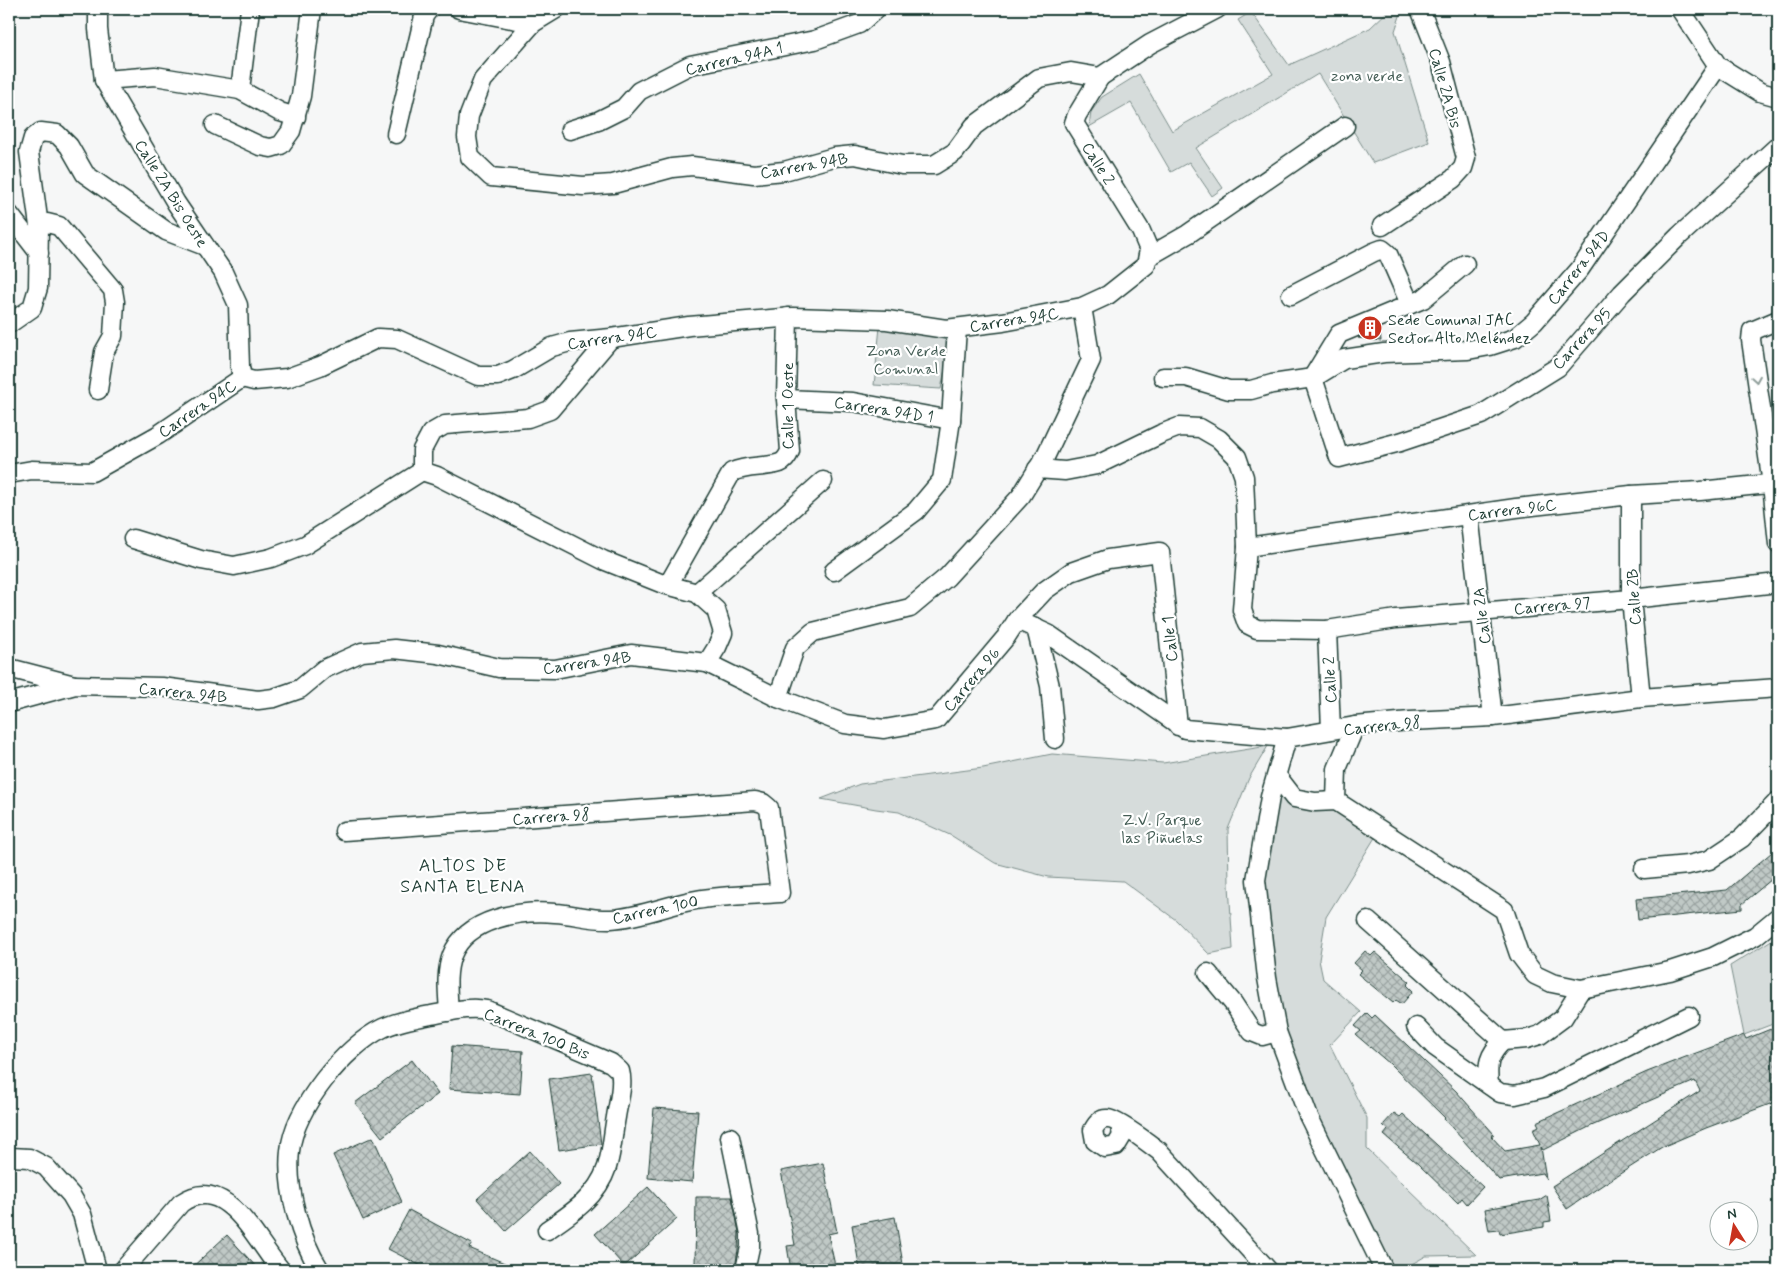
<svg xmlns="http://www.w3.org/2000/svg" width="1787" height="1279" font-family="Mynerve,sans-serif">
<defs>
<pattern id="building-cross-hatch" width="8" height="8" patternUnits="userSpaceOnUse" patternTransform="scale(1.25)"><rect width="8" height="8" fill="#c0c9c6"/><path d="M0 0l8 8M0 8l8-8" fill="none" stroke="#9ba4a2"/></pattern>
</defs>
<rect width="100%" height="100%" fill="#f6f7f7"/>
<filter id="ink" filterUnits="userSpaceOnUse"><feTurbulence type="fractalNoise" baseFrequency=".02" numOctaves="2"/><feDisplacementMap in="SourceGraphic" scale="10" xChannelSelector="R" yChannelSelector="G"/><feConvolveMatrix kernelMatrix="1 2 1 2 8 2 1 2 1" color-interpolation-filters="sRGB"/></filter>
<g filter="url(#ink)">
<!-- green -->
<g fill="#d6dcdb" stroke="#7a8c88">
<path d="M1390,9H1398L1401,13L1395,31L1429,142L1373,163L1318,74L1196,148L1223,188L1212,196L1189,162L1171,172L1131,103L1089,127L1091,112L1102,97L1139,74L1172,131L1273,74L1238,20L1251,12L1289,65L1370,28Z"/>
<path d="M880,327L951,339L941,389L874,385Z"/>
<path d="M1268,746L1249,778L1228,829L1229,885L1233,949L1209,954L1176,920L1123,881L1048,877L995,863L952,836L899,812L876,809L821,799L860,784L983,768L1052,754L1163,763Z"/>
<path d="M1278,779L1293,799L1336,803L1379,831L1326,917L1319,960L1323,979L1361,1012L1330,1045L1367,1118V1149L1476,1255L1426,1256L1401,1270H1390L1310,1114L1283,1037L1259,880Z"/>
<path d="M1778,936V1022L1744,1035L1730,966Z"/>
</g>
<!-- building -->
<g fill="url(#building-cross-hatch)" stroke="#1f3d34">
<path d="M1380,329L1381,341L1358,338Z"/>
<path d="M1778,847V874L1742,904V909L1638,920L1636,899L1727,890Z"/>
<path d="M1365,951L1371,956L1375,952L1410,982L1407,985L1413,991L1402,1004L1396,1000L1393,1003L1358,974L1362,970L1354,963Z"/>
<path d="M1367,1013L1372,1018L1375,1015L1456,1091L1494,1134L1491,1136L1505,1151L1540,1145L1533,1129L1539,1126L1537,1122L1579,1103L1647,1072L1696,1053L1744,1035L1746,1039L1778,1026V1101L1706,1128L1662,1147L1604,1184L1567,1209L1552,1186L1700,1091L1695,1081L1589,1127L1543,1150L1541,1147L1546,1179L1542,1173L1499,1180L1444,1119L1445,1118L1390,1064L1356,1035L1361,1031L1355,1026Z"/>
<path d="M452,1046L523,1051L520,1094L449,1089Z"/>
<path d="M412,1060L438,1094L382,1137L355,1103Z"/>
<path d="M592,1073L601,1144L559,1150L549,1079Z"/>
<path d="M654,1108L698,1111L692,1182L648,1178Z"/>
<path d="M1394,1113L1400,1117L1403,1114L1483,1187L1467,1204L1462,1198L1458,1203L1418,1164L1384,1135L1388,1130L1383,1125Z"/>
<path d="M373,1137L402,1202L363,1220L333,1155Z"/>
<path d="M530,1151L559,1184L506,1231L477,1199Z"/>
<path d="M823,1163L837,1232L828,1234L836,1270H791L787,1246L795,1245L781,1171Z"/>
<path d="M648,1187L677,1219L627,1264H622L595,1234Z"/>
<path d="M1547,1195L1551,1221L1544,1222V1227L1500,1234L1499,1230L1489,1231L1485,1209L1539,1200Z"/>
<path d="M696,1197H732L739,1232L738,1250L735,1268H695Z"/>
<path d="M409,1210L472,1244L469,1248L521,1270H429L388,1249Z"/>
<path d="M895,1217L904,1270H860L852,1225Z"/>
<path d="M227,1235L259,1270H189Z"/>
</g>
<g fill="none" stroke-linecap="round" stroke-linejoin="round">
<defs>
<g id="minor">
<path d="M98,9V29L104,80L176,203L223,272L238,305L240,367L242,378"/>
<path d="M459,9L533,23"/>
<path d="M556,9L533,23L483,80L469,116L467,137L470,157L491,177L583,186L613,184L672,168L692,166L754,174L784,171L834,157L855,155L902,165H934L955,152L974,126L1039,78L1071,72L1100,77L1150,44L1217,9"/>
<path d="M1680,9L1718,66L1760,92L1778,97"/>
<path d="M104,80L155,76L240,90L280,112L296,117"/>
<path d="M240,90L250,9"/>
<path d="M215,125L260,146L271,148L281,145L291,131L301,96L312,9"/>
<path d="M570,130L598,121L624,108L639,91L690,65L815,40L859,24L876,9"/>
<path d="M396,134L424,16L429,9"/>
<path d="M9,214L39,253"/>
<path d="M39,226L47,223L59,226L113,290L115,302L113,336L104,352L98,390"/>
<path d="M1382,226L1453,179L1463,168L1466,158L1441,62L1420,9"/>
<path d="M1148,257L1188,234L1345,126"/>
<path d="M1291,295L1374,252L1382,249L1388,254L1410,304"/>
<path d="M1778,320L1752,331L1751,340L1772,484L1778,544"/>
<path d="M9,324L32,308L38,288L39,226L29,152L33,138L41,132L57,134L69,146L85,174L166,231L205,246"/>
<path d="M1314,375L1339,334L1423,299L1465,264"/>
<path d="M1163,377H1186L1229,390H1251L1272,384L1313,378L1344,359L1384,353L1468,350L1490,346L1515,338L1534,322L1580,269L1718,66"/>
<path d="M1313,378L1339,458L1400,442L1481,415L1558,367L1622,293L1679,236L1778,146"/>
<path d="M786,399L853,402L951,420"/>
<path d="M1037,469L1065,471L1097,465L1161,434L1179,427L1200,428L1219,439L1237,457L1244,477L1247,547L1242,610L1247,624L1257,629L1327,630L1396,619L1631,599L1778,583"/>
<path d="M422,471L437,476L603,560L663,584L697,593L716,610L723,633L717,647L707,663"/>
<path d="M422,471V450L431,433L445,425L528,418L550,410L611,338"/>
<path d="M9,474L32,470L92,472L158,435L242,378L254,381L287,378L320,366L378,338L397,339L478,376H498L513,370L552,347L570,342L611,338L689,326L793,317L887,320L946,329L1003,322L1082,307L1108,295L1146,265L1149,250L1141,231L1074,123L1077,115L1100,77"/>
<path d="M1631,495V599L1641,698"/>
<path d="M1469,515L1493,717"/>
<path d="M133,539L201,560L234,566L271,558L305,545L422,471"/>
<path d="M1247,547L1516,508L1631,495L1700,491L1778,483"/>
<path d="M834,571L916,511L942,480L951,420L957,328"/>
<path d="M668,585L732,472C748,465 764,468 780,463C785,461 788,456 790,451L786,399L788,317"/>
<path d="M697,593L823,481"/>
<path d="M1017,620L1048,634L1185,729L1287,738L1355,726L1410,721L1493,717L1641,698L1778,688"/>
<path d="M1036,628L1050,686L1055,739"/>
<path d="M1327,630L1331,730"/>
<path d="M9,668L74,685"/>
<path d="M778,698L795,648L813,632L910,608L947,577L1021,496L1045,457L1091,360L1082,307"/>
<path d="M9,703L75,685L162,687L258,700L274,698L300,689L324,669L362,652L394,649L438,654L499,668L555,669L631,654L707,663L778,698L845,724L884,729L936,720L1006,637L1017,620L1044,591L1071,572L1108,559L1160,552L1178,726"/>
<path d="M1287,738L1270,797L1256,880L1267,978L1277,1032L1308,1115L1384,1270"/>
<path d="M1277,776L1294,798L1315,802L1336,801L1504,910L1519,954L1535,975L1552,983L1581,989L1670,971L1713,957L1755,936L1778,917"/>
<path d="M1336,801L1337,769L1355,726"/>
<path d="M344,831L755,801L763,803L769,808L780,893C752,895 723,895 696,900C667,905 641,917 611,919C592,920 574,914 555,913C520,910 467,918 452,955C445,973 448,994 449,1012"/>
<path d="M1644,869L1688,865L1709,860L1742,838L1778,801"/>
<path d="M1368,921L1503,1041"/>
<path d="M1208,973L1233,1003L1252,1032L1262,1036L1277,1032"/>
<path d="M1416,1027L1435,1047L1500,1093L1515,1095L1544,1088L1689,1016"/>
<path d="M1489,1085C1487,1064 1488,1055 1503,1041L1527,1039L1540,1035L1563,1018L1581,989"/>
<path d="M1120,1125L1122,1136L1116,1146L1105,1148L1095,1141L1093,1130C1096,1124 1100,1118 1108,1119C1117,1119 1151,1145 1159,1151L1268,1270"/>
<path d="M730,1137L750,1234V1247L745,1270"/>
<path d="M11,1157L29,1158L46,1167L71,1195L82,1214L97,1270"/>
<path d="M123,1270L181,1203C227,1171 257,1244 281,1270"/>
<path d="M320,1270C300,1239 286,1188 290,1151C294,1108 345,1046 383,1028C398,1021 415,1018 431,1015C449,1012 468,1006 487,1010L611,1063L620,1071C624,1085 618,1103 616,1117C613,1133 612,1151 607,1167C597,1197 572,1213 547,1230"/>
</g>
</defs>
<!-- minor casing -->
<use href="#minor" stroke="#1f3d34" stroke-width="21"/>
<!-- minor -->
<use href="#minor" stroke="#fff" stroke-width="18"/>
</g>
<!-- one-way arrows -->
<defs><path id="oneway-chevron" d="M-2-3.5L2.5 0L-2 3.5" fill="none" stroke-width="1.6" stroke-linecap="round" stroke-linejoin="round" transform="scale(1.25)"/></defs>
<use stroke="#8f9e9a" href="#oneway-chevron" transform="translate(1756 379) rotate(81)"/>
</g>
<!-- icons -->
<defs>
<symbol id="building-disc" viewBox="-11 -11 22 22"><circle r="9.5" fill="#c8321e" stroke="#fff"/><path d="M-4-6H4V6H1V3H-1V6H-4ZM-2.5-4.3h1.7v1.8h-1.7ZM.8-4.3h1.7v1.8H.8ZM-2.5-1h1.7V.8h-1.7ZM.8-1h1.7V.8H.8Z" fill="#fff"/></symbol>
</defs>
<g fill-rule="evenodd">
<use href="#building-disc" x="1356" y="314" width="28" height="28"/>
</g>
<g text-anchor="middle" stroke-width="4.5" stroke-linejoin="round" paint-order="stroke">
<!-- street labels -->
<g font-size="16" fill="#1f3d34" stroke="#fff">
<text transform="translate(734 58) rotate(-13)" y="6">Carrera 94A 1</text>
<text transform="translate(1446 88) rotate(74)" y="6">Calle 2A Bis</text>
<text transform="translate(1099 163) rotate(58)" y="6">Calle 2</text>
<text transform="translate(804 165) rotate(-10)" y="6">Carrera 94B</text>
<text transform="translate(172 193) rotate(58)" y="6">Calle 2A Bis Oeste</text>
<text transform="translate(1578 267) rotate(-52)" y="6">Carrera 94D</text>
<text transform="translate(1014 319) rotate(-9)" y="6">Carrera 94C</text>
<text transform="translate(612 337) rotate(-8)" y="6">Carrera 94C</text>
<text transform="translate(1581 338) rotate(-47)" y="6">Carrera 95</text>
<text transform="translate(787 406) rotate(-90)" y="6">Calle 1 Oeste</text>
<text transform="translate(197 408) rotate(-34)" y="6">Carrera 94C</text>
<text transform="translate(884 409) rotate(9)" y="6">Carrera 94D 1</text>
<text transform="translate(1512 509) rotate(-7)" y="6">Carrera 96C</text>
<text transform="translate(1633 597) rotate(-93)" y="6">Calle 2B</text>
<text transform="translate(1552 605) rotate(-5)" y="6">Carrera 97</text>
<text transform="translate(1481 616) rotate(-97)" y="6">Calle 2A</text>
<text transform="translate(1169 639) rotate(-96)" y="6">Calle 1</text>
<text transform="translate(587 662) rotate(-8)" y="6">Carrera 94B</text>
<text transform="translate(971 679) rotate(-50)" y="6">Carrera 96</text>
<text transform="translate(1329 680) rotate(-93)" y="6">Calle 2</text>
<text transform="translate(183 692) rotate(6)" y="6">Carrera 94B</text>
<text transform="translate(1382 725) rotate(-6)" y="6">Carrera 98</text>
<text transform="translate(551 816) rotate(-4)" y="6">Carrera 98</text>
<text transform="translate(655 909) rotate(-12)" y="6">Carrera 100</text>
<text transform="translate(537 1033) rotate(22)" y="6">Carrera 100 Bis</text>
</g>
<!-- park labels -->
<g font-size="16" fill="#445d55" stroke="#fff">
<text x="1367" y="81">zona verde</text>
<text x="906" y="356">Zona Verde<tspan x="906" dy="18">Comunal</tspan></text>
<text x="1162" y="825">Z.V. Parque<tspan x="1162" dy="18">las Piñuelas</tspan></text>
</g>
<!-- poi labels -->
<g font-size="16" fill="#1f3d34" stroke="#fff" text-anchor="start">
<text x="1388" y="325">Sede Comunal JAC<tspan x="1388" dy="18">Sector Alto Meléndez</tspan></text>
</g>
<!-- neighbourhood labels -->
<g font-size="18" letter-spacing="1" fill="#1f3d34" stroke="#fff">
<text x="463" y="871">ALTOS DE<tspan x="463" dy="21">SANTA ELENA</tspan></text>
</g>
</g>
<!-- margin -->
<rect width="1787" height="1279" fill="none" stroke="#fff" stroke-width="30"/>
<rect x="15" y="15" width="1757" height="1249" fill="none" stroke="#1f3d34" stroke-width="2" filter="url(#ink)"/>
<!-- north arrow -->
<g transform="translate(1734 1226) rotate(349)"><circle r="24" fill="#ffffff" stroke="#a5b1ae"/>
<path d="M0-4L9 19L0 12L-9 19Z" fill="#c8321e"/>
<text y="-8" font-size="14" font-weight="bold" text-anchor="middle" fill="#1f3d34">N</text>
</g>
</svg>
